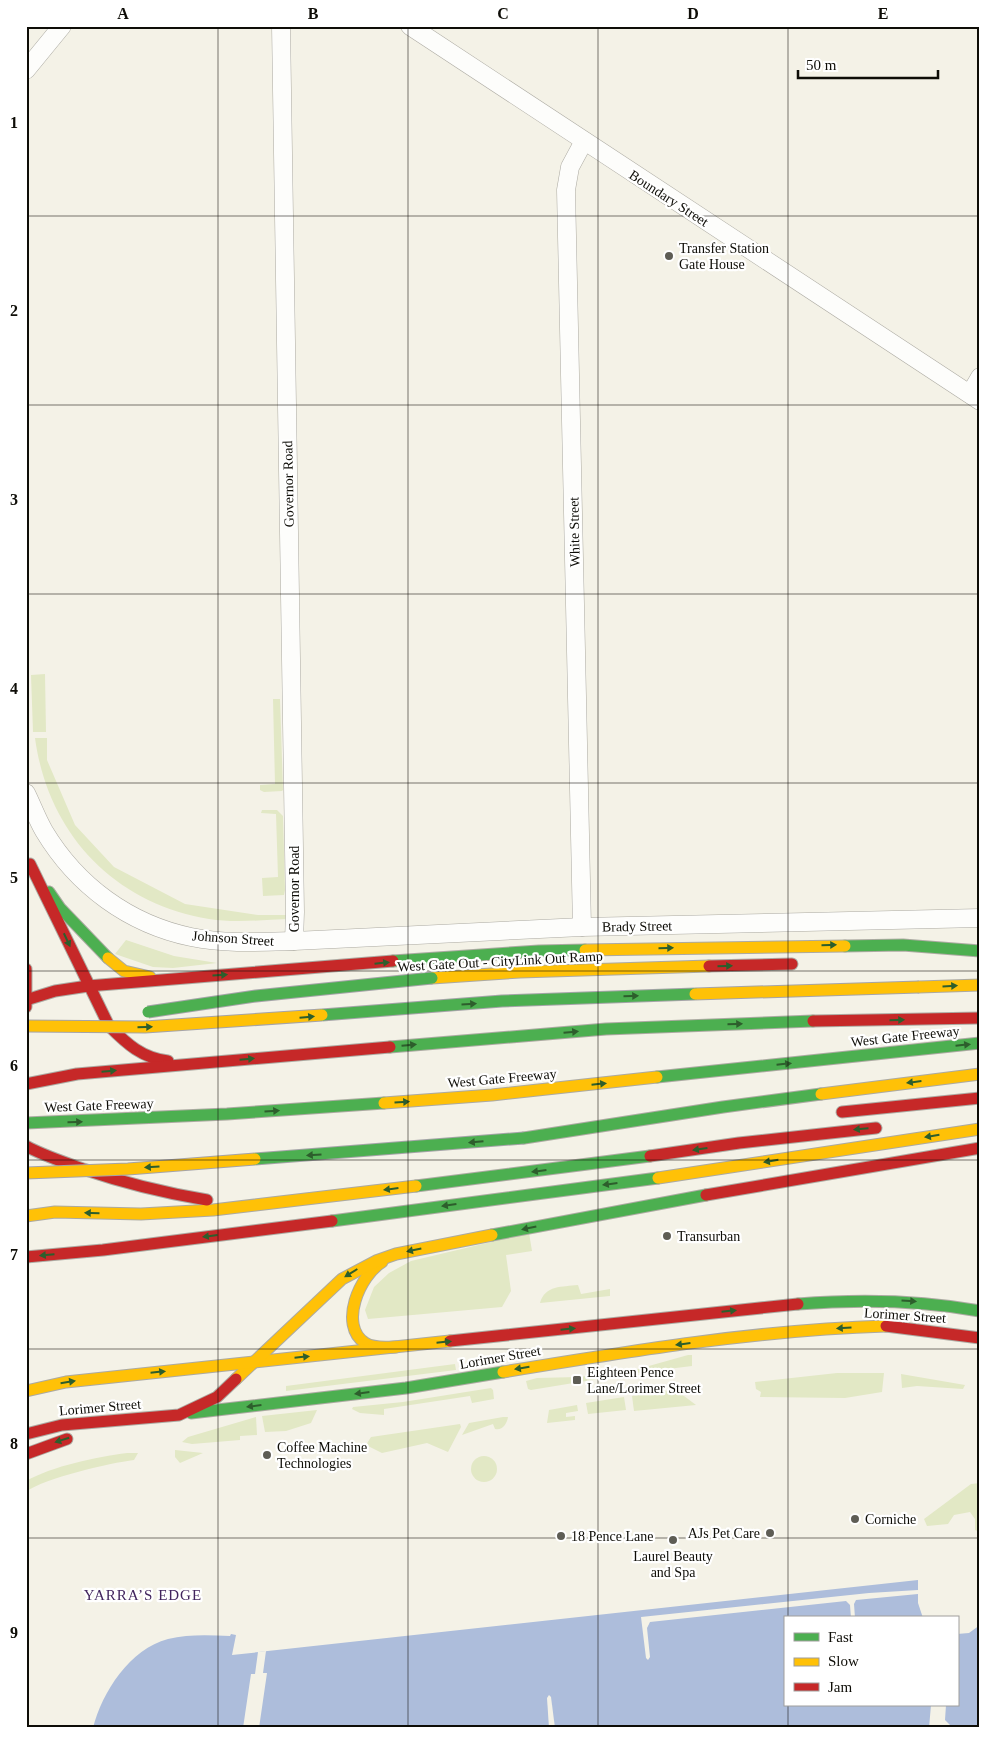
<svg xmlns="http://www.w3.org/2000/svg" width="1006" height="1754" font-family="'Times New Roman',serif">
<rect width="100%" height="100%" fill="#f4f2e7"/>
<!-- green -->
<g fill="#e2e8c5">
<path d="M45,674L46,732H33L31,675Z"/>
<path d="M273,699H280L283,790L282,791L264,792L260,790V785L275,784Z"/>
<path d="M35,738H47V760L75,825L114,867L185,904L258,915H288V919C262,920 234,923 209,919C113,903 48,833 35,738Z"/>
<path d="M262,810H277L283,816L285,890L284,895L263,896L262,878L278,877L276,814L261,813Z"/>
<path d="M126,940L174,956L217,963L173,968L153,967L115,954Z"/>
<path d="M529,1233L532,1251L506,1255L511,1291L502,1307L368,1319L365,1310L374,1287L389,1273L411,1261Z"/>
<path d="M578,1285L581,1294L610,1289V1296L540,1303C545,1285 562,1287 578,1285Z"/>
<path d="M688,1355H692V1366L628,1374L531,1390L528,1389L526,1381L537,1378L578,1377L631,1371Z"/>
<path d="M455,1364L456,1370L286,1391V1386Z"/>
<path d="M837,1373H884L882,1392L845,1398L760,1397L761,1392L756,1389L755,1382Z"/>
<path d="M901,1374L965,1385L963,1389L917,1386L902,1388Z"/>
<path d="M491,1388L493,1390L494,1399L472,1403L470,1396L384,1409V1415L360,1413L352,1409L353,1407L403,1402Z"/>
<path d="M676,1390L696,1405L634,1411L632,1396Z"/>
<path d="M624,1397L626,1410L588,1414L586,1403Z"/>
<path d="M577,1405L578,1411L566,1413V1417L575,1416V1420L547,1423L549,1410Z"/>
<path d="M317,1410L311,1423L286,1431L265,1432L262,1416Z"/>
<path d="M256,1417L257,1435L240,1436V1440L192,1444L182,1442L188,1437Z"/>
<path d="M503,1417H508C507,1424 502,1431 495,1429L493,1424L462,1435L469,1423Z"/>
<path d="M460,1424L461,1427L448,1452L427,1443L382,1453L366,1445L371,1437Z"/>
<path d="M175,1450L203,1453L180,1463L175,1457Z"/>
<path d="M127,1453H138L134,1460C110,1463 44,1478 26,1492V1481C53,1466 96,1457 127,1453Z"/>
<circle cx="484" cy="1469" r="13"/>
<path d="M980,1483V1532L975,1530V1519L970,1512L954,1515L948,1524L927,1526L924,1519L971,1484Z"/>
</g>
<!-- water -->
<path fill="#adbddb" d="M918,1580V1603L923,1618H785V1705H957V1634L969,1633L980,1625V1728H93C102,1692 130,1649 168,1639C188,1634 209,1635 230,1636L231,1634L236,1635L232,1655Z"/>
<!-- pier -->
<g fill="#f4f2e7">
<path d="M918,1590V1594L856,1600L854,1604L855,1618H851L850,1605L846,1601L650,1622L647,1628L650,1657L648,1660L646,1658L641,1617L869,1593Z"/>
<path d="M266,1651L263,1673H267L259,1728H243L251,1674H255L258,1652Z"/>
<path d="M549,1695L551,1697L555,1728H549L547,1698Z"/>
<path d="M931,1705H946L945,1720L953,1728H929Z"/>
</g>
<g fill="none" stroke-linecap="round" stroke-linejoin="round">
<defs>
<g id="street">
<path d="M281,26L295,912L294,941"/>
<path d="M410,26L980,401"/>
<path d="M26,70L62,26"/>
<path d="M970,394L980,377"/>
<path d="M26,793C32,805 37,819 44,831C77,886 129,924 191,937C224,944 260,942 294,941L582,927L980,918"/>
<path d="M582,927L566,190L570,167L584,141"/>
</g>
<g id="fast">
<path d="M49,892L60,908L108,958"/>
<path d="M845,946L903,945L980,951"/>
<path d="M393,961L539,951L585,950"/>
<path d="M390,1047L606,1029L813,1021"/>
<path d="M657,1077L980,1043"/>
<path d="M26,1123L227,1114L384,1103"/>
<path d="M524,1138L723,1107L821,1094"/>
<path d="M416,1186L650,1156"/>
<path d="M332,1221L658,1178"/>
<path d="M492,1235L706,1195"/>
<path d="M798,1304C860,1299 919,1300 980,1311"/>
<path d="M191,1413L406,1388L503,1372"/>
</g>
<g id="slow">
<path d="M585,950L845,946"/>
<path d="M108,958L124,971L150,977"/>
<path d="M432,978L520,972L709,966"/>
<path d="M919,987L980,985"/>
<path d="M821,1094L980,1074"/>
<path d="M384,1103L492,1095L657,1077"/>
<path d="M658,1178L980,1129"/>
<path d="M26,1216L55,1212L141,1214L213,1210L416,1186"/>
<path d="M382,1262C360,1275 338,1325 365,1343C374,1349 386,1347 396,1347"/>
<path d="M254,1362L450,1341"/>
<path d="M503,1372C630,1351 757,1330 886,1326"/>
<path d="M236,1379L342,1279L376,1261L396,1254L492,1235"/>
<path d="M26,1391L66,1382L254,1362"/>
</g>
<g id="jam">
<path d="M30,864L109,1026C127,1044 142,1058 168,1061"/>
<path d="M709,966L792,964"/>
<path d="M26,969V1007"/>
<path d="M26,1000L55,991L88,986L393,961"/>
<path d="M813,1021L980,1018"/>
<path d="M26,1084L77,1074L390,1047"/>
<path d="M842,1112L980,1098"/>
<path d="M26,1146C44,1156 64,1162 83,1169C124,1183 165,1193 207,1200"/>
<path d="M650,1156L739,1143L876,1128"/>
<path d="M706,1195L980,1148"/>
<path d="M26,1257L103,1250L332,1221"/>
<path d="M886,1326L980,1338"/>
<path d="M450,1341L798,1304"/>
<path d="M26,1434L62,1425L179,1415L217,1397L236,1379"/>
<path d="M26,1454L67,1439"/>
</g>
</defs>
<!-- street casing -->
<use href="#street" stroke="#acaaa2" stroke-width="19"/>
<!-- fast casing -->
<use href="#fast" stroke="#acaaa2" stroke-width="13"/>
<!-- slow casing -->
<use href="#slow" stroke="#acaaa2" stroke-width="13"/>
<!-- jam casing -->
<use href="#jam" stroke="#acaaa2" stroke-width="13"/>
<!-- street -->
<use href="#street" stroke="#fdfdfb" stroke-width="18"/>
<!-- fast -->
<use href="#fast" stroke="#4caf50" stroke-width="11"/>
<!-- slow -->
<use href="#slow" stroke="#ffc107" stroke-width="11"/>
<!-- jam -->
<use href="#jam" stroke="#c62828" stroke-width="11"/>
<defs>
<g id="fast-bridge">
<path d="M148,1012L256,996L432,978"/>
<path d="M322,1015L502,1001L695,994"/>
<path d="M255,1159L524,1138"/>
</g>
<g id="slow-bridge">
<path d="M695,994L919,987"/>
<path d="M26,1026L145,1027L322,1015"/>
<path d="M26,1173L128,1169L255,1159"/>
</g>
</defs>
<!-- fast-bridge casing -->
<use href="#fast-bridge" stroke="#a5a4a8" stroke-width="13" stroke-linecap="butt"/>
<!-- slow-bridge casing -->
<use href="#slow-bridge" stroke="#a5a4a8" stroke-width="13" stroke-linecap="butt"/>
<!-- fast-bridge -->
<use href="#fast-bridge" stroke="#4caf50" stroke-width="11"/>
<!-- slow-bridge -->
<use href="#slow-bridge" stroke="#ffc107" stroke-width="11"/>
</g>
<!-- one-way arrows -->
<defs><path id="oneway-solid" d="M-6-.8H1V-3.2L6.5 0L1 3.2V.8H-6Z" transform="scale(1.25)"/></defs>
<g fill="#2d5e2c">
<use href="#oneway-solid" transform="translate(67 940) rotate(65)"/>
<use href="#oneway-solid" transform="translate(829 945) rotate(-1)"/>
<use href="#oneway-solid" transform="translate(666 948) rotate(-1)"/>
<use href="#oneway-solid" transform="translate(382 963) rotate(-6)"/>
<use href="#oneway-solid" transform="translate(725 966) rotate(-2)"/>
<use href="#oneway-solid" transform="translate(220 975) rotate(-4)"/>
<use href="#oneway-solid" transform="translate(950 986) rotate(-3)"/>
<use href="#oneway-solid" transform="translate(631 996) rotate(-2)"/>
<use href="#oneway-solid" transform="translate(469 1004) rotate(-4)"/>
<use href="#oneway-solid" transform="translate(307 1017) rotate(-5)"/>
<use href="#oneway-solid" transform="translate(897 1020) rotate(-1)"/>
<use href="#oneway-solid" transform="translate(735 1024) rotate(-2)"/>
<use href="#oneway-solid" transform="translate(145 1027) rotate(-2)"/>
<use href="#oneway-solid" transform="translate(571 1032) rotate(-5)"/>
<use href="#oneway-solid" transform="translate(409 1045) rotate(-5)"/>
<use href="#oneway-solid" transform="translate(963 1045) rotate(-6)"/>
<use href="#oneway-solid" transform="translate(247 1059) rotate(-5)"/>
<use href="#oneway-solid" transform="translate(784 1064) rotate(-6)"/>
<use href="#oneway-solid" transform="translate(109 1071) rotate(-5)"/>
<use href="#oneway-solid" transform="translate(914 1082) rotate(173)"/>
<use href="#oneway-solid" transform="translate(599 1084) rotate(-6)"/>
<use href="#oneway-solid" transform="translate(402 1102) rotate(-4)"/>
<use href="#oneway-solid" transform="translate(272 1111) rotate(-4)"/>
<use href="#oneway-solid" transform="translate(75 1122) rotate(-2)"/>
<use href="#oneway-solid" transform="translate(861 1129) rotate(175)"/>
<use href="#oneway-solid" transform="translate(932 1136) rotate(171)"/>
<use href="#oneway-solid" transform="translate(476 1142) rotate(175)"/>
<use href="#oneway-solid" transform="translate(700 1149) rotate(172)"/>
<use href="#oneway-solid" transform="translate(314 1155) rotate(176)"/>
<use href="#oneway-solid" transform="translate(771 1161) rotate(171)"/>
<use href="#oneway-solid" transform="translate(152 1167) rotate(176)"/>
<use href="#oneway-solid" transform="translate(539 1171) rotate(173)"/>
<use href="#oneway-solid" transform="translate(610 1184) rotate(173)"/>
<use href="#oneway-solid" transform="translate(391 1189) rotate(173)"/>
<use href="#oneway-solid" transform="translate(449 1205) rotate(172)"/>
<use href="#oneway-solid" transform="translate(92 1213) rotate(-178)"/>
<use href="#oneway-solid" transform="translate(529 1228) rotate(168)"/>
<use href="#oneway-solid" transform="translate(210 1236) rotate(173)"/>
<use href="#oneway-solid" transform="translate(414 1250) rotate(168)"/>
<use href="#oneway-solid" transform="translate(47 1255) rotate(175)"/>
<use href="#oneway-solid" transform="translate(351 1273) rotate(148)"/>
<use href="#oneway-solid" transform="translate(909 1301) rotate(4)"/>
<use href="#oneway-solid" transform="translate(729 1311) rotate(-6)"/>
<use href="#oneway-solid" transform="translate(844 1328) rotate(177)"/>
<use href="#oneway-solid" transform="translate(568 1329) rotate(-6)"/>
<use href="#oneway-solid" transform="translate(444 1342) rotate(-6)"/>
<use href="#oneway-solid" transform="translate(683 1344) rotate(173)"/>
<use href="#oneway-solid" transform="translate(302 1357) rotate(-6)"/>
<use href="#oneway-solid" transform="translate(522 1368) rotate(171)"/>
<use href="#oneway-solid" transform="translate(158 1372) rotate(-6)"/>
<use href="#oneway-solid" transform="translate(68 1382) rotate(-9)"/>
<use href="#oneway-solid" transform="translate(362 1393) rotate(173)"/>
<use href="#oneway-solid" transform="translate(254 1406) rotate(173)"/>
<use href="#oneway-solid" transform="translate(62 1440) rotate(162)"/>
</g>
<!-- grid -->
<path fill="none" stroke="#0e0d07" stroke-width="1" stroke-opacity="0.55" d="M218,26V1728M408,26V1728M598,26V1728M788,26V1618M26,216H980M26,405H980M26,594H980M26,783H980M26,971H980M26,1160H980M26,1349H980M26,1538H980M788,1705V1728"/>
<!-- markers -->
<g fill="#5e5d55" stroke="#fff" stroke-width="2">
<circle cx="669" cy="256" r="5"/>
<circle cx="667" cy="1236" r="5"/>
<rect x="572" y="1375" width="10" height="10" rx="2.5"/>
<circle cx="267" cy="1455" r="5"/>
<circle cx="855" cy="1519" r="5"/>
<circle cx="770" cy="1533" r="5"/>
<circle cx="561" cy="1536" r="5"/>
<circle cx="673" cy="1540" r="5"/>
</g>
<g text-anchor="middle" stroke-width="4.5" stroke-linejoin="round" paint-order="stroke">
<!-- street labels -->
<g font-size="14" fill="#0e0d07" stroke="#fff">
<text transform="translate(669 198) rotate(33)" y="5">Boundary Street</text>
<text transform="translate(288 484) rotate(-91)" y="5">Governor Road</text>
<text transform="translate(574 532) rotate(-91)" y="5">White Street</text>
<text transform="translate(294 889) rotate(-90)" y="5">Governor Road</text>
<text transform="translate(637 926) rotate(-1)" y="5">Brady Street</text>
<text transform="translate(233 938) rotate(4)" y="5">Johnson Street</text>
<text transform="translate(500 961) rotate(-3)" y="5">West Gate Out - CityLink Out Ramp</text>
<text transform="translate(905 1036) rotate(-6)" y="5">West Gate Freeway</text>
<text transform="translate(502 1078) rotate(-5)" y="5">West Gate Freeway</text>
<text transform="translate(99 1105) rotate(-2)" y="5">West Gate Freeway</text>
<text transform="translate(905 1315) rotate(4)" y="5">Lorimer Street</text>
<text transform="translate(500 1357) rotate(-10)" y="5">Lorimer Street</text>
<text transform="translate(100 1407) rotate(-5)" y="5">Lorimer Street</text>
</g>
<!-- poi labels -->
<g font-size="14" fill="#0e0d07" stroke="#fff" text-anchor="start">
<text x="679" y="253">Transfer Station<tspan x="679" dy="16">Gate House</tspan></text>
<text x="677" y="1241">Transurban</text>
<text x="587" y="1377">Eighteen Pence<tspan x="587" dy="16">Lane/Lorimer Street</tspan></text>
<text x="277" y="1452">Coffee Machine<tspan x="277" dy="16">Technologies</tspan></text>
<text x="865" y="1524">Corniche</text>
<text x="760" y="1538" text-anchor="end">AJs Pet Care</text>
<text x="571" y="1541">18 Pence Lane</text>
<text x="673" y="1561" text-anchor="middle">Laurel Beauty<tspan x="673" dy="16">and Spa</tspan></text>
</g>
<!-- neighbourhood labels -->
<g font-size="15" letter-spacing="1" fill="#41245d" stroke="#fff">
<text x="143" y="1600">YARRA’S EDGE</text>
</g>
</g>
<!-- border -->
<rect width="1006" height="1754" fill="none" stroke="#ffffff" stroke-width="55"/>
<!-- legend -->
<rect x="784" y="1616" width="175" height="90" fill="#ffffff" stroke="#9f9e9c"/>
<rect x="794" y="1633" width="25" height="8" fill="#4caf50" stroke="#9f9e9c"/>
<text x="828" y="1642" font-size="15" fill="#0e0d07">Fast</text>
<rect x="794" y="1658" width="25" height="8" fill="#ffc107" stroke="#9f9e9c"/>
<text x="828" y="1666" font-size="15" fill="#0e0d07">Slow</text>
<rect x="794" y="1683" width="25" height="8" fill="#c62828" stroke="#9f9e9c"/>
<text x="828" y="1692" font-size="15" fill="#0e0d07">Jam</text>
<!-- scale -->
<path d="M798 70v8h140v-8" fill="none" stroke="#0e0d07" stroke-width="2.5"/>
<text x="806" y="70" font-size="15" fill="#0e0d07" stroke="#ffffff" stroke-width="4" paint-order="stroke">50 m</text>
<rect x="28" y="28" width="950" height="1698" fill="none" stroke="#0e0d07" stroke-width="2"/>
<g font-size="16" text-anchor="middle" font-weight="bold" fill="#0e0d07">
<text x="123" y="19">A</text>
<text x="313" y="19">B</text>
<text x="503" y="19">C</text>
<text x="693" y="19">D</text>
<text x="883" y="19">E</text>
<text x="14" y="128">1</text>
<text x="14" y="316">2</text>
<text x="14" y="505">3</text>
<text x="14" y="694">4</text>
<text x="14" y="883">5</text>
<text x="14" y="1071">6</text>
<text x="14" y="1260">7</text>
<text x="14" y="1449">8</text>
<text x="14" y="1638">9</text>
</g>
</svg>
